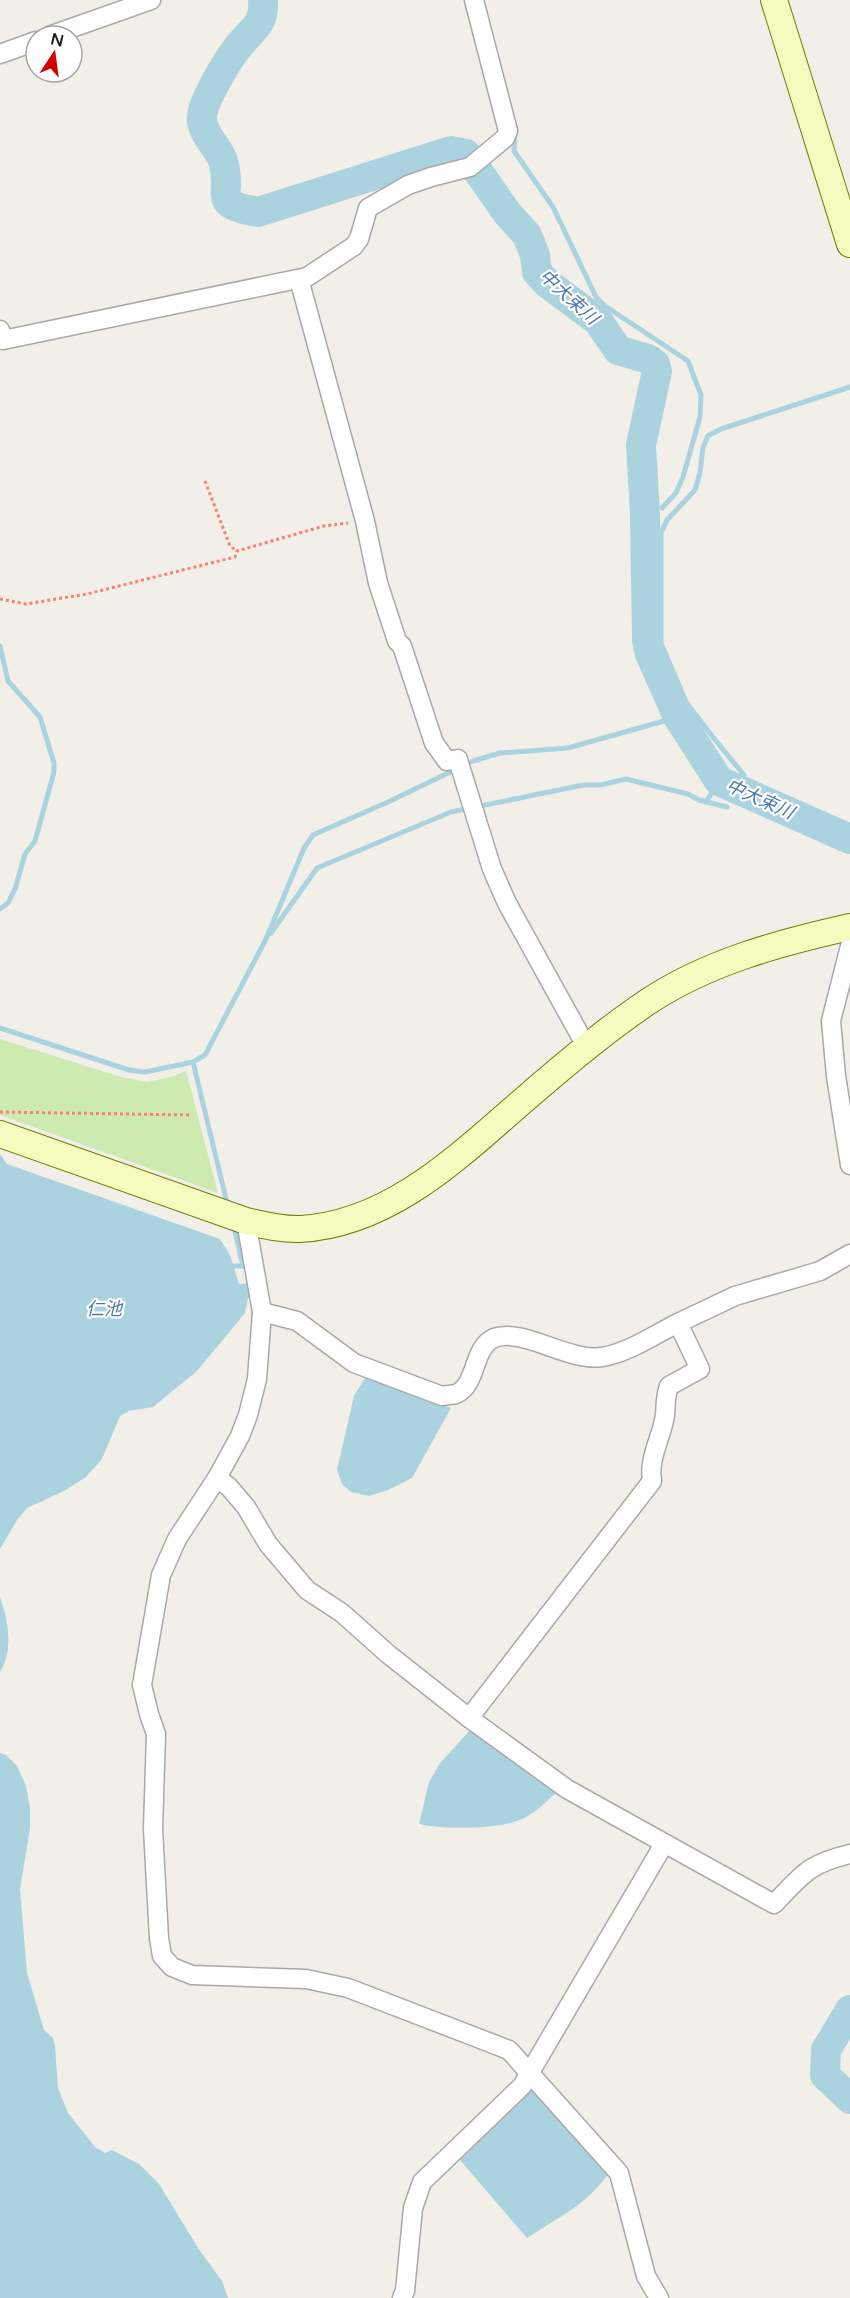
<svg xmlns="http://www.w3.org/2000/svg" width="850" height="2298" font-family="'Varela Round','Noto Sans JP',sans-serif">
<rect width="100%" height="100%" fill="#f2efe9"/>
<!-- grass -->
<path fill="#cdebb0" d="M0,1039L121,1077L147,1082L171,1077L186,1071L218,1193L0,1115Z"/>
<!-- water -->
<g fill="#aad3df">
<path d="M0,1154L7,1164L220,1239L230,1255L239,1284L251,1283L253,1297L248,1298L245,1313L197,1371L153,1407L129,1411L120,1416L102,1459L86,1477L64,1491L27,1508L17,1520L0,1549Z"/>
<path d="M365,1378L451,1408L412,1478L388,1490L369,1496L351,1492L342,1484L337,1470L354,1396Z"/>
<path d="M0,1597C8,1621 14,1649 0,1672Z"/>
<path d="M472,1728L556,1793C546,1801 537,1812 526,1817C504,1830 443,1830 419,1824L429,1782L440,1763Z"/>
<path d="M0,1753L6,1755L17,1766L26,1786L30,1808V1828L20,1889L27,1973L44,2030L53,2038L55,2047L58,2088L68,2113L95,2147L105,2153L112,2150L139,2164L159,2184L200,2251L222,2281L228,2298H0Z"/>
<path d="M534,2088L608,2174C589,2203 556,2219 527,2238L460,2160L526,2091Z"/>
</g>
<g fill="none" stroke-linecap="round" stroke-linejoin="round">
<!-- stream -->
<g stroke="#aad3df" stroke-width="5">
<path d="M515,130L514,151L553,207L596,297L605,306L688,361L701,395L700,417L683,477L676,493L662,508"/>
<path d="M0,646L8,681L40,717L54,763V772L35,841L25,854L15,889L8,903L0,909"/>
<path d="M744,775L712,736L686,702L661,643V533L667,520L695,490L700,473L703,447L708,436L721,429L850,387"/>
<path d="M706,802L719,781"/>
<path d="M271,933L317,868L451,812L583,785H600L626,779L688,794L699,800L727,807"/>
<path d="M0,1028L129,1070L145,1072L193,1062"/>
<path d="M228,1207L193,1062L205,1055L266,939L304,848L313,835L388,802L473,761L500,753L568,748L678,717"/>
<path d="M227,1266H243L233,1224"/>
</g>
<!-- river -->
<g stroke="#aad3df" stroke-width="30">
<path d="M263,0C265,25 252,29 238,47C228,59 203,101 202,116C200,133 218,146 223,161C234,196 208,203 258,212L451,151L466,154L507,213L527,235L535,255L537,272L547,283L598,321L618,350L648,359L655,364L657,371L641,445L645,515L647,640L650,654L678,717L719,781L850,839"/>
<path d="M850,2010L826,2050L825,2075L850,2099"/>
</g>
<defs>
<g id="street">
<path d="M49,36L151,0"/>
<path d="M0,54L36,41"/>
<path d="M299,279L365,521L378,583L397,641L402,646L434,743L447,761L458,759L459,763L492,869L507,903L586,1046"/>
<path d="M0,330L3,340L307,277L354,246L359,239L368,208L408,185L431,177L470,167L505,138L508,131L474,0"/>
<path d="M850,946L831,1021L836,1076L850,1165"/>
<path d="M246,1221L262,1312L257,1379L248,1415L240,1436L217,1478L177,1539L161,1575L142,1685L149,1714L156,1734L153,1829L159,1938L162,1956L172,1967L192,1975L306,1979L348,1988L509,2050L619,2173L646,2276L659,2298"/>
<path d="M262,1312L297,1321L354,1363L442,1396C446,1395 452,1395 456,1394C478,1384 472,1348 494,1338C522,1327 568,1362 602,1357C628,1353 654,1335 678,1323"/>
<path d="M217,1478L229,1487L246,1507L268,1544L307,1590L342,1613L388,1654L469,1718L567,1789L774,1904C803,1874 808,1864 850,1854"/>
<path d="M469,1718L652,1481C648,1458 662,1437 665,1415C666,1404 665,1397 669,1386L700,1369L678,1323L735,1296L820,1271L850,1254"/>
<path d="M402,2298L405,2291L413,2208L422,2182L522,2086L664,1844"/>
</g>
<g id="secondary">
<path d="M774,0L850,244"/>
<path d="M0,1134L246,1221C264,1225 282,1230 300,1229C391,1224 460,1155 525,1099C564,1065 603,1032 646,1003C707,962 779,943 850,927"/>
</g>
</defs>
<!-- street casing -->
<use href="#street" stroke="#a9a9a9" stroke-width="21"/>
<!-- secondary casing -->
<use href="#secondary" stroke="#707d05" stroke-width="28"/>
<!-- path -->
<g stroke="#fa8072" stroke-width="3" stroke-dasharray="3 3" stroke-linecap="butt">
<path d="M205,481L230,546L237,551"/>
<path d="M0,599L26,604L87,594L235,557L237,551L324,526L348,523"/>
<path d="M0,1112L190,1115"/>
</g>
<!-- street -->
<use href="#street" stroke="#fff" stroke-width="18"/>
<!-- secondary -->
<use href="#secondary" stroke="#f7fabf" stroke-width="26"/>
</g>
<g text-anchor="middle" stroke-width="4.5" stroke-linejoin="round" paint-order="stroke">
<!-- water labels -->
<g font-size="18" font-style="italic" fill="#4a7aab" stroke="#fff">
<text transform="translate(569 297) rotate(42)" y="6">中大束川</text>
<text transform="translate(760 799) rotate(24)" y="6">中大束川</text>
<text x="104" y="1315">仁池</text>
</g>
</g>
<!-- north arrow -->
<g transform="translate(54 54) rotate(13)"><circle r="28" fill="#ffffff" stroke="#a7a7a7" stroke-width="1.5"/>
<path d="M0-4.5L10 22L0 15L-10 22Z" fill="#d40000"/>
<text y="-9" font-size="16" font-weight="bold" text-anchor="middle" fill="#222222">N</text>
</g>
</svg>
